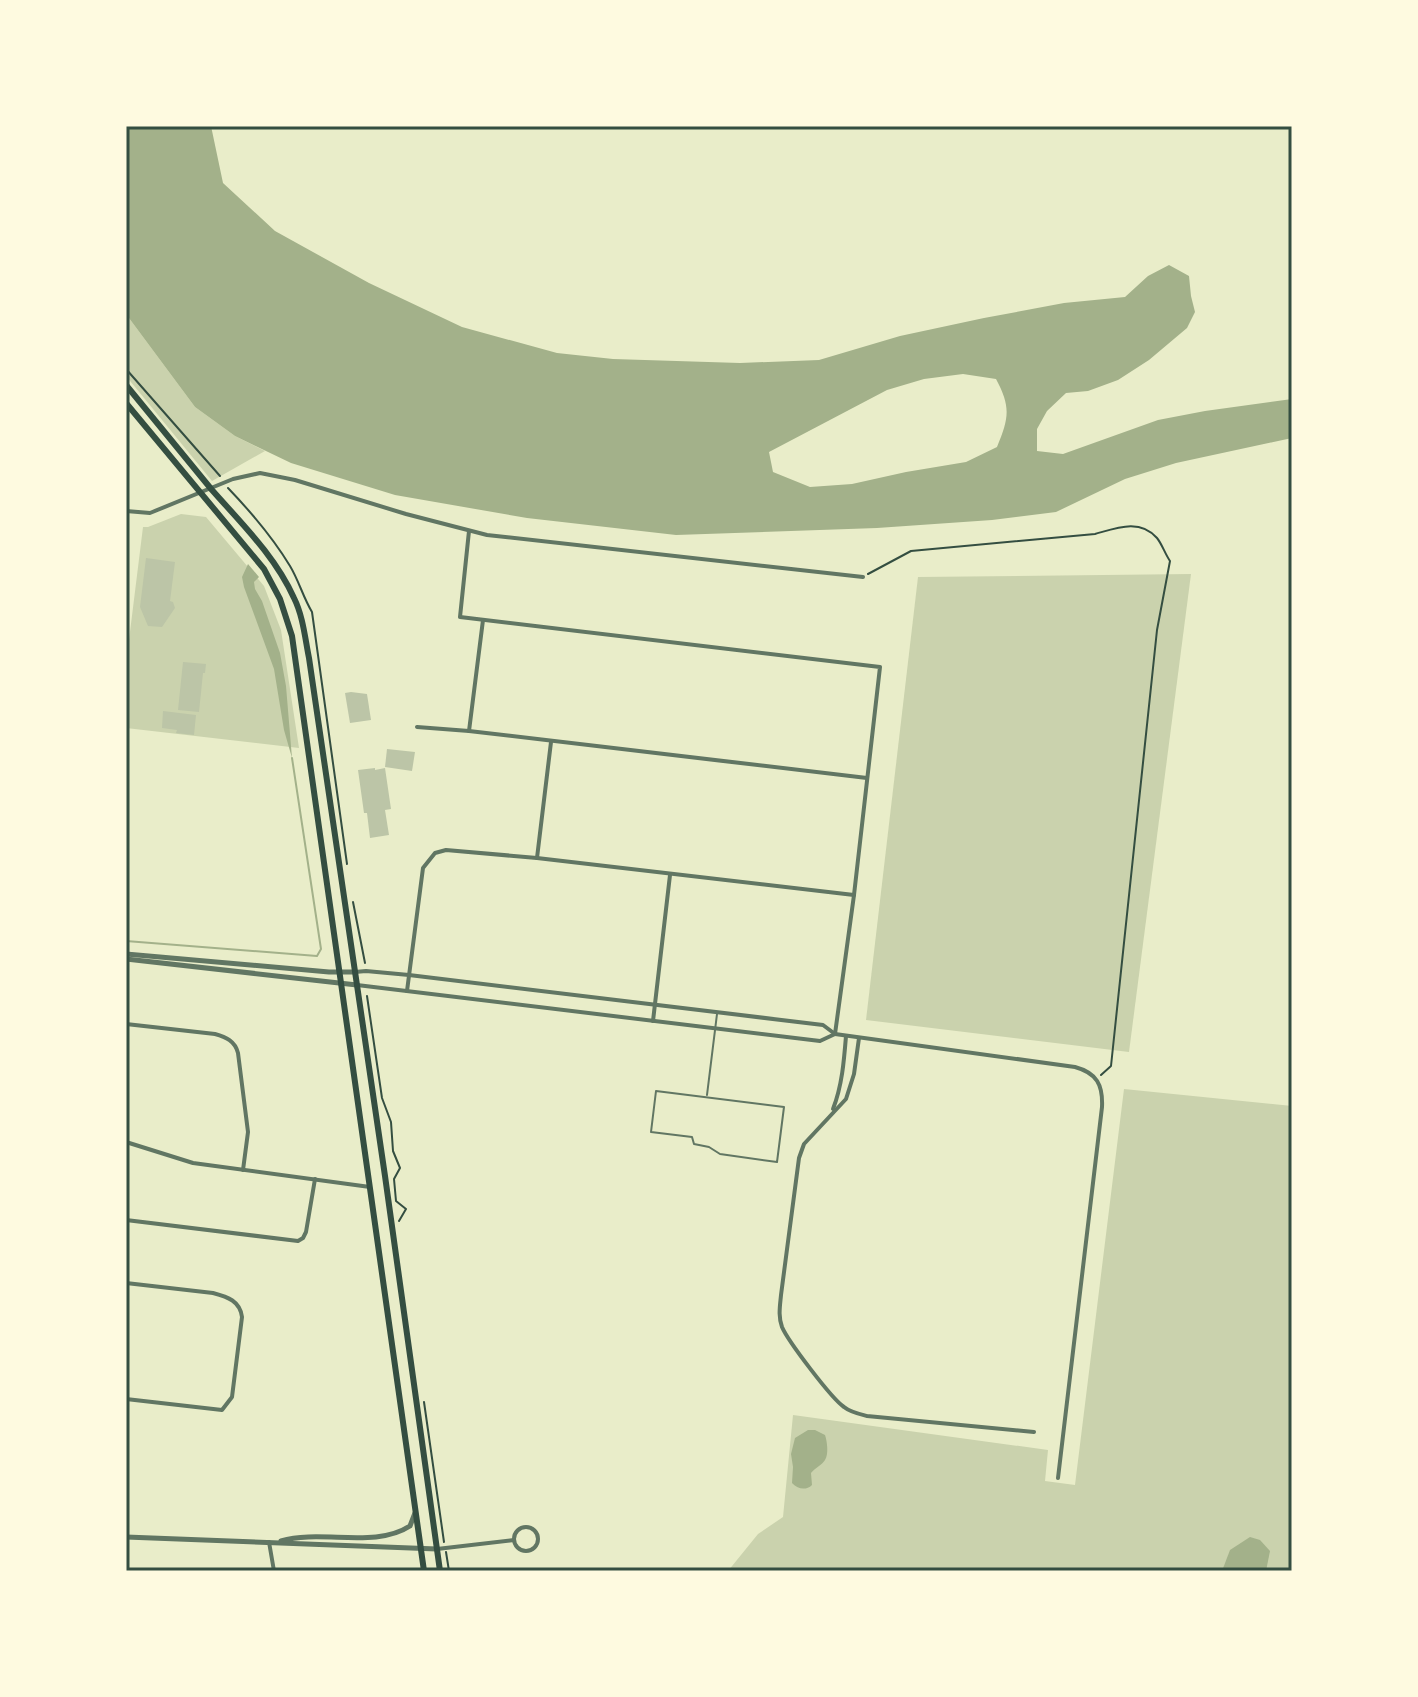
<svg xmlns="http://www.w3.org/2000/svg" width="1418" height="1697" font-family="'Public Sans',sans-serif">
<rect width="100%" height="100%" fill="#e9edc9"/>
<!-- green -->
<g fill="#cad2ad">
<path d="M126,314L195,407L235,436L265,451L212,481L126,376Z"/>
<path d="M181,514L206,517L264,586L281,630L299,748L126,728V664L143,527H148Z"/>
<path d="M1191,574L1129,1052L866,1020L918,577Z"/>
<path d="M1124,1089L1292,1106V1571H728L758,1534L783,1517L793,1415L1048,1450L1045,1481L1075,1485Z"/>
</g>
<!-- water -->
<g fill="#a3b18a" fill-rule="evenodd">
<path d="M126,126H211L223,183L275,231L369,283L462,327L557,353L613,359L740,363L819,360L900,336L984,318L1064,303L1125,297L1148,276L1169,265L1189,276L1191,296L1195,312L1187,328L1149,360L1118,380L1088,391L1066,393L1047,411L1037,429V451L1063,454L1158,420L1205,411L1292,399V438L1176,463L1125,479L1056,512L992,520L877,528L676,535L527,518L395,495L291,463L235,436L195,407L126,314ZM963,374L996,379C1011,407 1009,418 997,447L966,462L906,472L852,484L810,487L773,472L769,452L887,390L924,379Z"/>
<path d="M248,564L259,577L254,582L255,589L262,601L280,653L286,686L292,758L284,730L274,669L244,587L242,577Z"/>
<path d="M808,1430H815L825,1435C827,1441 829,1454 825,1460C822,1465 815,1468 811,1473L812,1485C806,1491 797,1489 792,1483L793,1467L791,1454L795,1438Z"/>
<path d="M1250,1537L1260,1540L1270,1551L1266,1571H1222L1230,1550Z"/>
</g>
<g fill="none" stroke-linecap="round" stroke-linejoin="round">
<!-- stream -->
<path stroke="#a3b18a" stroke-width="2" d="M126,941L317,956L321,949L292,758"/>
</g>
<!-- building -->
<g fill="#bcc5a7">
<path d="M146,558L175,562L170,601L173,602L175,608L162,627L148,626L140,607Z"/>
<path d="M183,662L206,664L205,673H203L199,712L178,710Z"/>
<path d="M351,692L367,694L371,720L350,723L345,693Z"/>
<path d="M163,711L196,715L194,735L176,733L177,730L162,728Z"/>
<path d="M387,749L415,752L412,771L385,767Z"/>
<path d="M375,768V770L385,768L391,809L385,810L389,835L370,838L367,813H364L358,770Z"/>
</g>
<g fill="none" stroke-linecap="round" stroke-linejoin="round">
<!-- path -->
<g stroke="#344e41" stroke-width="2">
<path d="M126,369L220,476"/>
<path d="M228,488C251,512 273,538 290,566C299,581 303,597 312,612L347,864"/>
<path d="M868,574L911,551L1095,534C1116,528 1140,518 1157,538C1162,544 1165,554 1170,561L1157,630L1111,1066L1101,1075"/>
<path d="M353,902L365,963"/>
<path d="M367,996L382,1098L391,1122L393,1151L400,1168L394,1179L396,1201L406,1209L399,1221"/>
<path d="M424,1402L444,1542"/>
<path d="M446,1552L449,1571"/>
</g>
<!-- service -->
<g stroke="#617663" stroke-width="2">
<path d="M656,1091L784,1107L777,1162L720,1154L709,1147L694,1144L692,1137L651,1132Z"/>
<path d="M707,1095L717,1014"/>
</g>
<!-- minor -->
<g stroke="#617663" stroke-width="4">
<path d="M126,511L150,513L233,479L260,473L295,480L406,514L487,535L863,577"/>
<path d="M469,531L460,617L880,667L854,895L835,1034"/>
<path d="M417,727L469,731L867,778"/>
<path d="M469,731L483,620"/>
<path d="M537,858L551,742"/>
<path d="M355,972L366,971L409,975L823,1025L835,1034L1075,1067C1097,1073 1103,1085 1102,1107L1058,1478"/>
<path d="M357,985L820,1041L835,1034"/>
<path d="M407,991L423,868L435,853L446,850L537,858L854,895"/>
<path d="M653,1021L670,875"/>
<path d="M126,1024L215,1034C226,1037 235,1041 238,1053L248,1132L243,1170"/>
<path d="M859,1038L854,1074L846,1099L804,1144L799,1158L781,1295C780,1306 778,1316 782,1327C788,1341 831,1398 844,1407C850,1412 859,1414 867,1416L1034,1432"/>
<path d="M833,1109C842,1086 844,1061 846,1036"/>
<path d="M126,1142L193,1163L370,1187"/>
<path d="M126,1220L298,1241L303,1238L306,1232L315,1179"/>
<path d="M126,1283L213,1293C228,1297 240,1301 242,1317L232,1397L222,1410L126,1399"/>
<circle cx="526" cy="1539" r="12"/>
<path d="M269,1542L274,1571"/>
<path d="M437,1549L514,1540"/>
</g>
<!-- tertiary -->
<g stroke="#617663" stroke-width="5">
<path d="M126,954L329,972H354"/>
<path d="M126,959L357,985"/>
<path d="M126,1537L437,1549"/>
<path d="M281,1541C321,1529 375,1549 410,1526L415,1513"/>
</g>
<!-- secondary -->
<g stroke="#344e41" stroke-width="6">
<path d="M126,385C155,420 183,455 212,490C242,524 275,556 294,598C303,616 305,638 309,658L385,1176L440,1571"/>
<path d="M126,403L264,569L280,599L292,636L424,1571"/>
</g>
</g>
<!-- border -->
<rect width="1418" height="1697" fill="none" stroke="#fefae0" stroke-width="256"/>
<rect x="128" y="128" width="1162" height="1441" fill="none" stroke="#344e41" stroke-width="3"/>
</svg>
